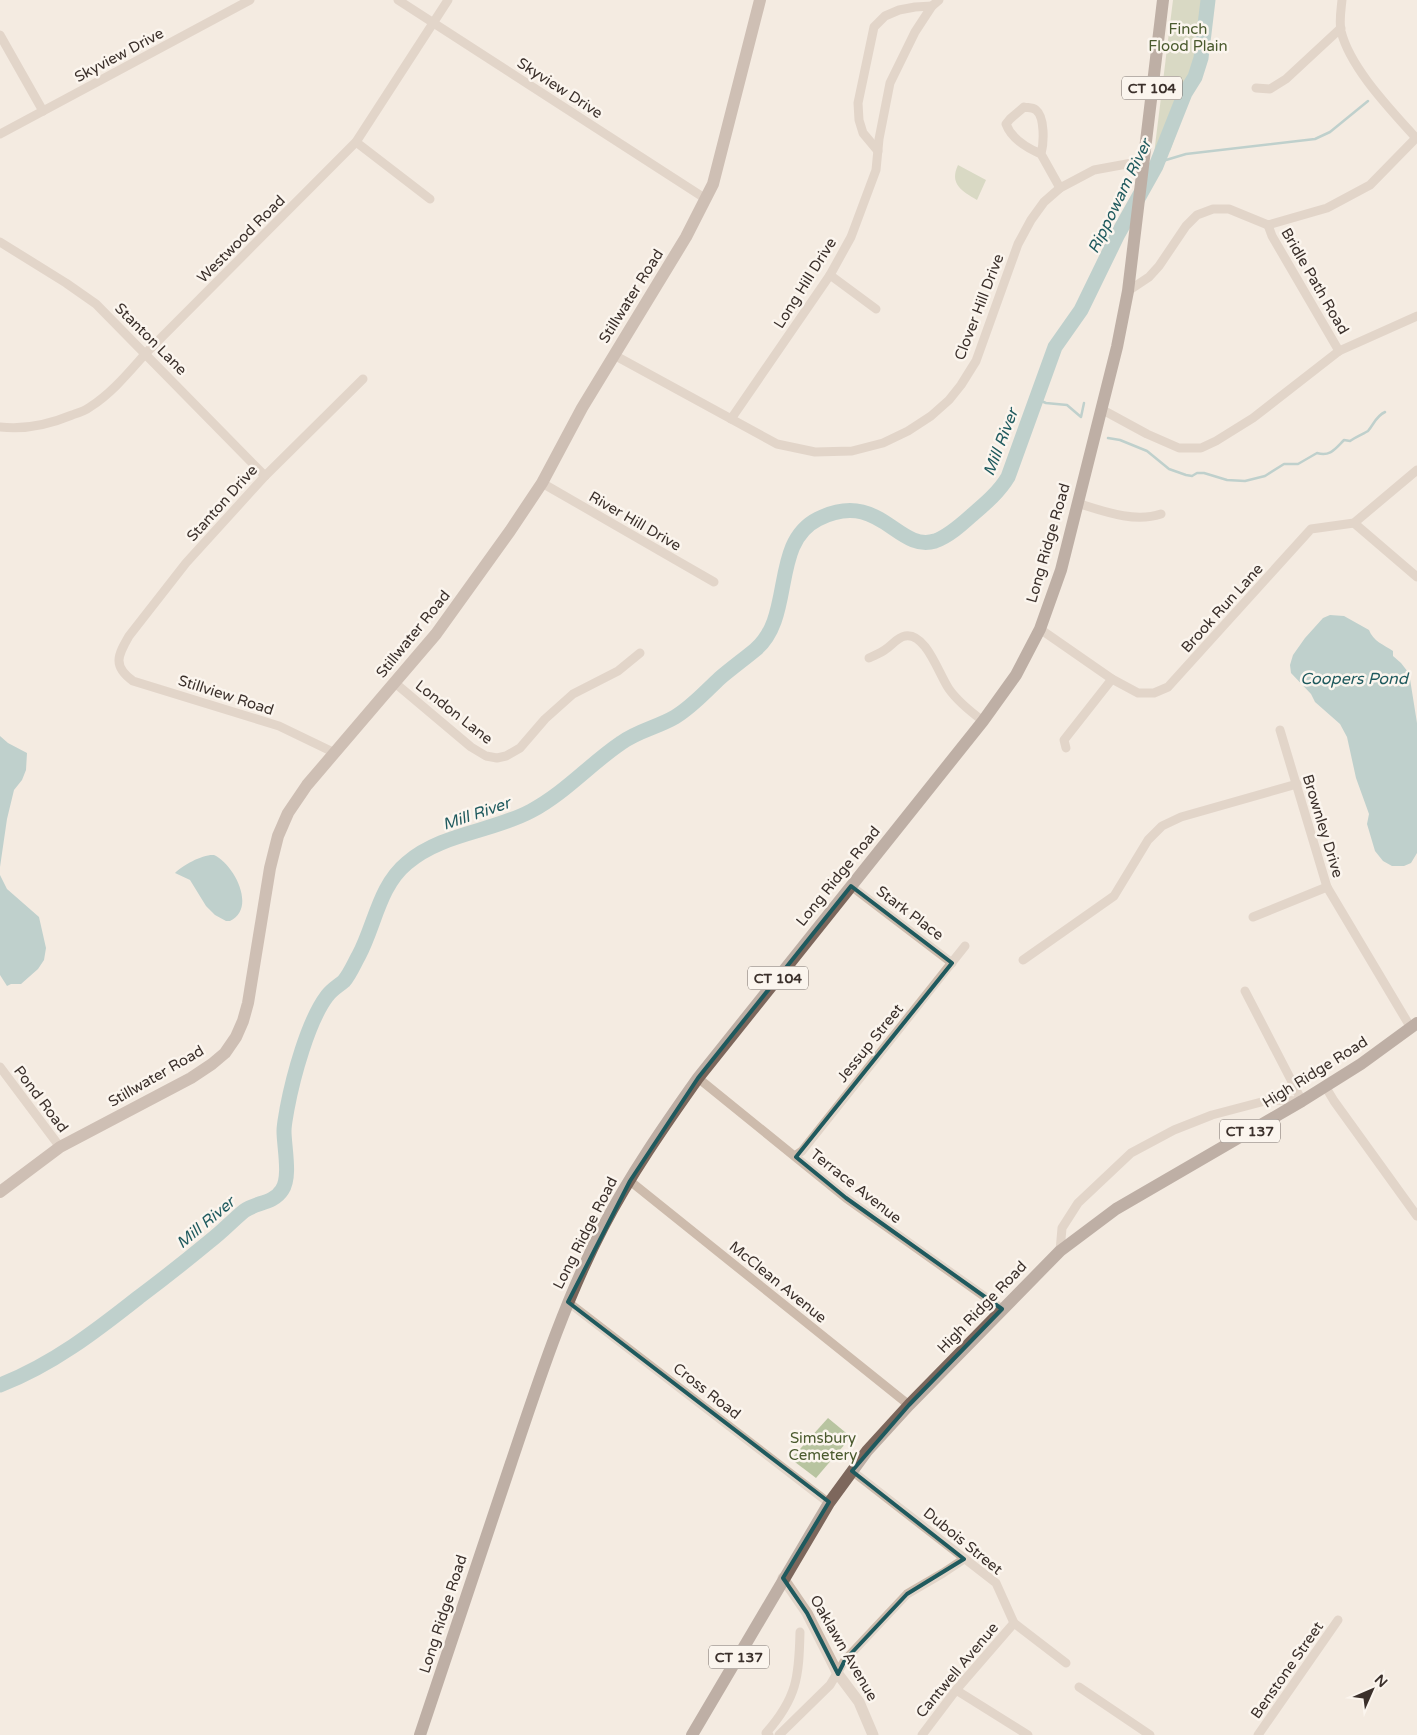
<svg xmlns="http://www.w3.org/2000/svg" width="1417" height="1735" font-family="'Varela Round',sans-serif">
<rect width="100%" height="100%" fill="#f4ebe1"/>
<!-- green -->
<g fill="#b8c4a0">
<path d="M1173,0H1211L1206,50L1170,151L1153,162Z"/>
<path d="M958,165L986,180L977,200C962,191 949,184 958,165Z"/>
<path d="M828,1418L851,1437L816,1478L791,1459Z"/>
</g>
<!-- water -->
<g fill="#7fb0b2">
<path d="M1330,615L1344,616L1369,630C1373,641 1384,645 1393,651V656L1401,663L1408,672L1405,674L1410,679L1417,723V853L1411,863L1404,866H1392L1383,861L1375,851L1367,824L1369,814L1356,778L1347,737L1340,724L1315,702L1311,694L1291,673L1290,665L1293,655L1305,638L1323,618Z"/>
<path d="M0,736L8,743L27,753L26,770L22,780L14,790L7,819L0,867Z"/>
<path d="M214,855C234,864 257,908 230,921H226L215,915L206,906L190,880L175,873C183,865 203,854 214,855Z"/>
<path d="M0,875L7,889L39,917L46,948L44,960L38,969L21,984H11L7,986L0,975Z"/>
</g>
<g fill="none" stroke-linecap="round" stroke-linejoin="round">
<!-- stream -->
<g stroke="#7fb0b2" stroke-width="2.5">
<path d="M1156,166L1166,160L1186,154L1315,139L1330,132L1368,101"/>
<path d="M1036,399L1046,403L1067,405L1081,417L1084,403"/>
<path d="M1108,438L1120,440L1147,451L1169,469L1186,475L1192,476L1197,473H1204L1227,480L1245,481L1265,476L1284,464H1298L1317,453C1330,457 1335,449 1344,440L1350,441C1354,438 1365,433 1368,431C1374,424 1376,416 1385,412"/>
</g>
<!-- river -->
<path stroke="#7fb0b2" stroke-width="15" d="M0,1385C52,1365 96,1331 139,1297C163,1279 187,1260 210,1241C222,1232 232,1221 244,1211C256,1202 273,1204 282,1190C291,1177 284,1147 284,1131C284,1124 286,1116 287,1109C293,1077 308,1021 327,996C331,990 338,986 344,981C350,974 354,964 359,955C375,925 379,886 407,863C442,833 492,832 531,811C565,793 590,764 621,743C637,731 658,727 675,717C692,707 706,691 720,678C732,668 744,659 755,650C795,617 770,543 818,519C880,488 897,553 935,541C949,536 962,524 972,515C986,503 999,492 1008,477L1055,347L1081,310L1118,234L1156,166L1185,93L1195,77L1201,58L1208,0"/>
<!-- minor -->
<g stroke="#cdbbac" stroke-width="9">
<path d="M398,0L706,199"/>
<path d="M1342,0C1341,10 1339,21 1341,31C1350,68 1391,110 1416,138"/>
<path d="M0,35L43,111"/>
<path d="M1256,88L1270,89L1286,79L1341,28"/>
<path d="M0,134L250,0"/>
<path d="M356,142L430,199"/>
<path d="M878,151L863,133L859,120L858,103L874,27L885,16L899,10L915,7L932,6"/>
<path d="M1041,154C1027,148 1011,138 1006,124L1010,119L1024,107C1028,108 1032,107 1036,110C1045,117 1044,143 1041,154L1060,188"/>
<path d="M1268,225L1272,236L1339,351"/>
<path d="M0,242L66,283L96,304L265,476"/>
<path d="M830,275L876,309"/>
<path d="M1128,291L1149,277L1159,266L1186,226L1197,215L1213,209H1229L1268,225L1327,208L1370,185L1417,137"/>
<path d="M614,355L777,444L815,452L852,451L883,443L908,431L931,416L949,400L961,385L976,361L1018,244L1031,220L1044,202L1060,188L1094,170L1143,161"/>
<path d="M1101,409L1147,434L1179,448H1201L1216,441L1253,418L1339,351L1417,316"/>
<path d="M731,419L830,275L851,237L876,170L879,139L890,83L915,32L932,6L939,0"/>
<path d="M0,427C26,430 48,425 72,415C78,413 85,411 90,407C112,393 129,372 146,353L356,142L448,0"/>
<path d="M542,483L714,582"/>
<path d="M1077,503C1103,511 1134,523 1161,514"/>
<path d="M1354,523L1417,577"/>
<path d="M1040,629L1112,679L1138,693H1154L1168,687L1311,529L1354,523L1417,470"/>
<path d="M869,658C875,655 881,653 886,649C892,645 898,637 905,636C926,632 939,675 949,689C958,702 971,712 983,721"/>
<path d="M395,683L471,747L486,756L497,758L506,756L520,748L545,719L573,694L618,671L640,653"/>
<path d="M1280,730L1327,887L1411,1028"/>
<path d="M1066,748L1064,740L1112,679"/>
<path d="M335,753L279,726L133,681C112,666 118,655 129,636L186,563L265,476L363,379"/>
<path d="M851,886L952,963"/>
<path d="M1253,917L1327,887"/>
<path d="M1023,960L1114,896L1148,840L1162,826L1181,817L1297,784"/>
<path d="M0,1067L60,1147"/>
<path d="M698,1078L846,1198L1002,1309"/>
<path d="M1325,1086L1334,1101L1417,1216"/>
<path d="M795,1156L802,1151L965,946"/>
<path d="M630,1181L909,1405"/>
<path d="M1060,1251L1062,1228L1078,1203L1131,1153L1174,1130L1212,1115L1269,1100L1302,1101L1245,991"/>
<path d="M568,1302L829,1503"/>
<path d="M852,1471L996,1583L1014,1623L1066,1663"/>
<path d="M1079,1687L1150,1735"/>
<path d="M956,1690L1028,1735"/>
<path d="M769,1735L766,1733C797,1698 799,1677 800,1632"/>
<path d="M779,1735L830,1685L845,1660L907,1594L943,1573L964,1559"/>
<path d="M922,1735L956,1690L1014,1623"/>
<path d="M1258,1735L1338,1620"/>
</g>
<!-- tertiary -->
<path stroke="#cdbbac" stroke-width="11" d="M783,1578L807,1613L838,1674L859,1702L873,1735"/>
<!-- secondary -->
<path stroke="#a18a7d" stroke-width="12" d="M0,1192L60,1147L191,1078L212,1064L225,1053L236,1037L243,1021L248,1003L270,868L278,836L288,813L307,785L436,634L510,531L542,483L582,408L686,237L713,184L760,0"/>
<!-- primary -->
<g stroke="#7d675c" stroke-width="12">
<path d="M420,1735C451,1644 480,1554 511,1463C538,1383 564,1302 603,1227C630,1175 664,1126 698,1078L983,721L1016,675L1040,629L1061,570L1117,347L1128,291L1163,0"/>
<path d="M692,1735L829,1503L867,1451L909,1405L1060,1251L1116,1209L1302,1101L1361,1064L1417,1023"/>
</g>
</g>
<!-- marked area -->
<path d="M0 0H1417V1735H0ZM851,886L952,963L796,1157L846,1198L1002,1309L909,1405L852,1471L964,1559L907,1594L845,1660L838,1674L807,1613L783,1578L829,1502L568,1302L630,1181L698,1078Z" fill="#f4ebe1" fill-opacity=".55" fill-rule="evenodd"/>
<path fill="none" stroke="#1f5a5e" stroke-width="4" stroke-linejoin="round" d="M851,886L952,963L796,1157L846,1198L1002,1309L909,1405L852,1471L964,1559L907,1594L845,1660L838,1674L807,1613L783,1578L829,1502L568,1302L630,1181L698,1078Z"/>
<g text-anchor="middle" stroke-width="5" stroke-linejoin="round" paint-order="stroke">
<!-- shield labels -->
<g fill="#fbf5ee" stroke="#756b66" stroke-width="1">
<rect x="1122" y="76.5" width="60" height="23" rx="4"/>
<rect x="748" y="966.5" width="60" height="23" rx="4"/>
<rect x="1220" y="1119.5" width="60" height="23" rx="4"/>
<rect x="709" y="1645.5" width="60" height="23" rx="4"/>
</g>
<g font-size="14" font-weight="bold" fill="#3b302b">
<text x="1152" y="93">CT 104</text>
<text x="778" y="983">CT 104</text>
<text x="1250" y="1136">CT 137</text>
<text x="739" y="1662">CT 137</text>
</g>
<!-- park labels -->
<g font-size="15" fill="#4a5a2e" stroke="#fbf5ee">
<text x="1188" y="34">Finch<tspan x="1188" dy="17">Flood Plain</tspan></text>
<text x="823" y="1443">Simsbury<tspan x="823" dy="17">Cemetery</tspan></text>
</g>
<!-- street labels -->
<g font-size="15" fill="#3b302b" stroke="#fbf5ee">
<text transform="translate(119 55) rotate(-28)" y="5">Skyview Drive</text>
<text transform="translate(560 88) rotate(33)" y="5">Skyview Drive</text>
<text transform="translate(241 239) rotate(-45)" y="5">Westwood Road</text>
<text transform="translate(1315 281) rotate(60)" y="5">Bridle Path Road</text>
<text transform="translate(805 283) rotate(-58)" y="5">Long Hill Drive</text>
<text transform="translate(631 296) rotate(-58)" y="5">Stillwater Road</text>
<text transform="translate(979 307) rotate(-69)" y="5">Clover Hill Drive</text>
<text transform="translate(151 339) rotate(45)" y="5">Stanton Lane</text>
<text transform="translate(222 503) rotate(-48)" y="5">Stanton Drive</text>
<text transform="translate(635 521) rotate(30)" y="5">River Hill Drive</text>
<text transform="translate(1048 543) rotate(-74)" y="5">Long Ridge Road</text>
<text transform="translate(1222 608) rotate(-48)" y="5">Brook Run Lane</text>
<text transform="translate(413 634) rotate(-51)" y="5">Stillwater Road</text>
<text transform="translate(226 695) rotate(18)" y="5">Stillview Road</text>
<text transform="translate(454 712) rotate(38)" y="5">London Lane</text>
<text transform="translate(1323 826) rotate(73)" y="5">Brownley Drive</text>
<text transform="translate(838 876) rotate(-51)" y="5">Long Ridge Road</text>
<text transform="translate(910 913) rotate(37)" y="5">Stark Place</text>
<text transform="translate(870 1043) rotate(-51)" y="5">Jessup Street</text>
<text transform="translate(1315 1072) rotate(-32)" y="5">High Ridge Road</text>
<text transform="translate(156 1076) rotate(-30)" y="5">Stillwater Road</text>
<text transform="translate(41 1099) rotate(53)" y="5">Pond Road</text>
<text transform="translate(856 1186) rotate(38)" y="5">Terrace Avenue</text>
<text transform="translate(585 1233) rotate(-63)" y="5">Long Ridge Road</text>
<text transform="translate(778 1282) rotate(39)" y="5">McClean Avenue</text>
<text transform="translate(982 1307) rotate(-46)" y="5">High Ridge Road</text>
<text transform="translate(707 1391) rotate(38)" y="5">Cross Road</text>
<text transform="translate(963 1541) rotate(39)" y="5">Dubois Street</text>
<text transform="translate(443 1614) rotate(-72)" y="5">Long Ridge Road</text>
<text transform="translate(844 1648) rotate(60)" y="5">Oaklawn Avenue</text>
<text transform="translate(957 1670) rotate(-50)" y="5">Cantwell Avenue</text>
<text transform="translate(1287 1670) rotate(-55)" y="5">Benstone Street</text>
</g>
<!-- water labels -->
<g font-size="16" font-style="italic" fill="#1f5a5e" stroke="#fbf5ee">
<text transform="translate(1119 196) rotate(-64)" y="6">Rippowam River</text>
<text transform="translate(1000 442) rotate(-69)" y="6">Mill River</text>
<text x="1354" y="684">Coopers Pond</text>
<text transform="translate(476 813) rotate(-19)" y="6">Mill River</text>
<text transform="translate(205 1222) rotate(-40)" y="6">Mill River</text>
</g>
</g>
<!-- north arrow -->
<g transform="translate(1372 1690) rotate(45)" stroke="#fbf5ee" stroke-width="4" paint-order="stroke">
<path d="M0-4L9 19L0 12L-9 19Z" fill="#3b302b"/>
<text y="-8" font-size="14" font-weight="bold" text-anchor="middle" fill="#3b302b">N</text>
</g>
</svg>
